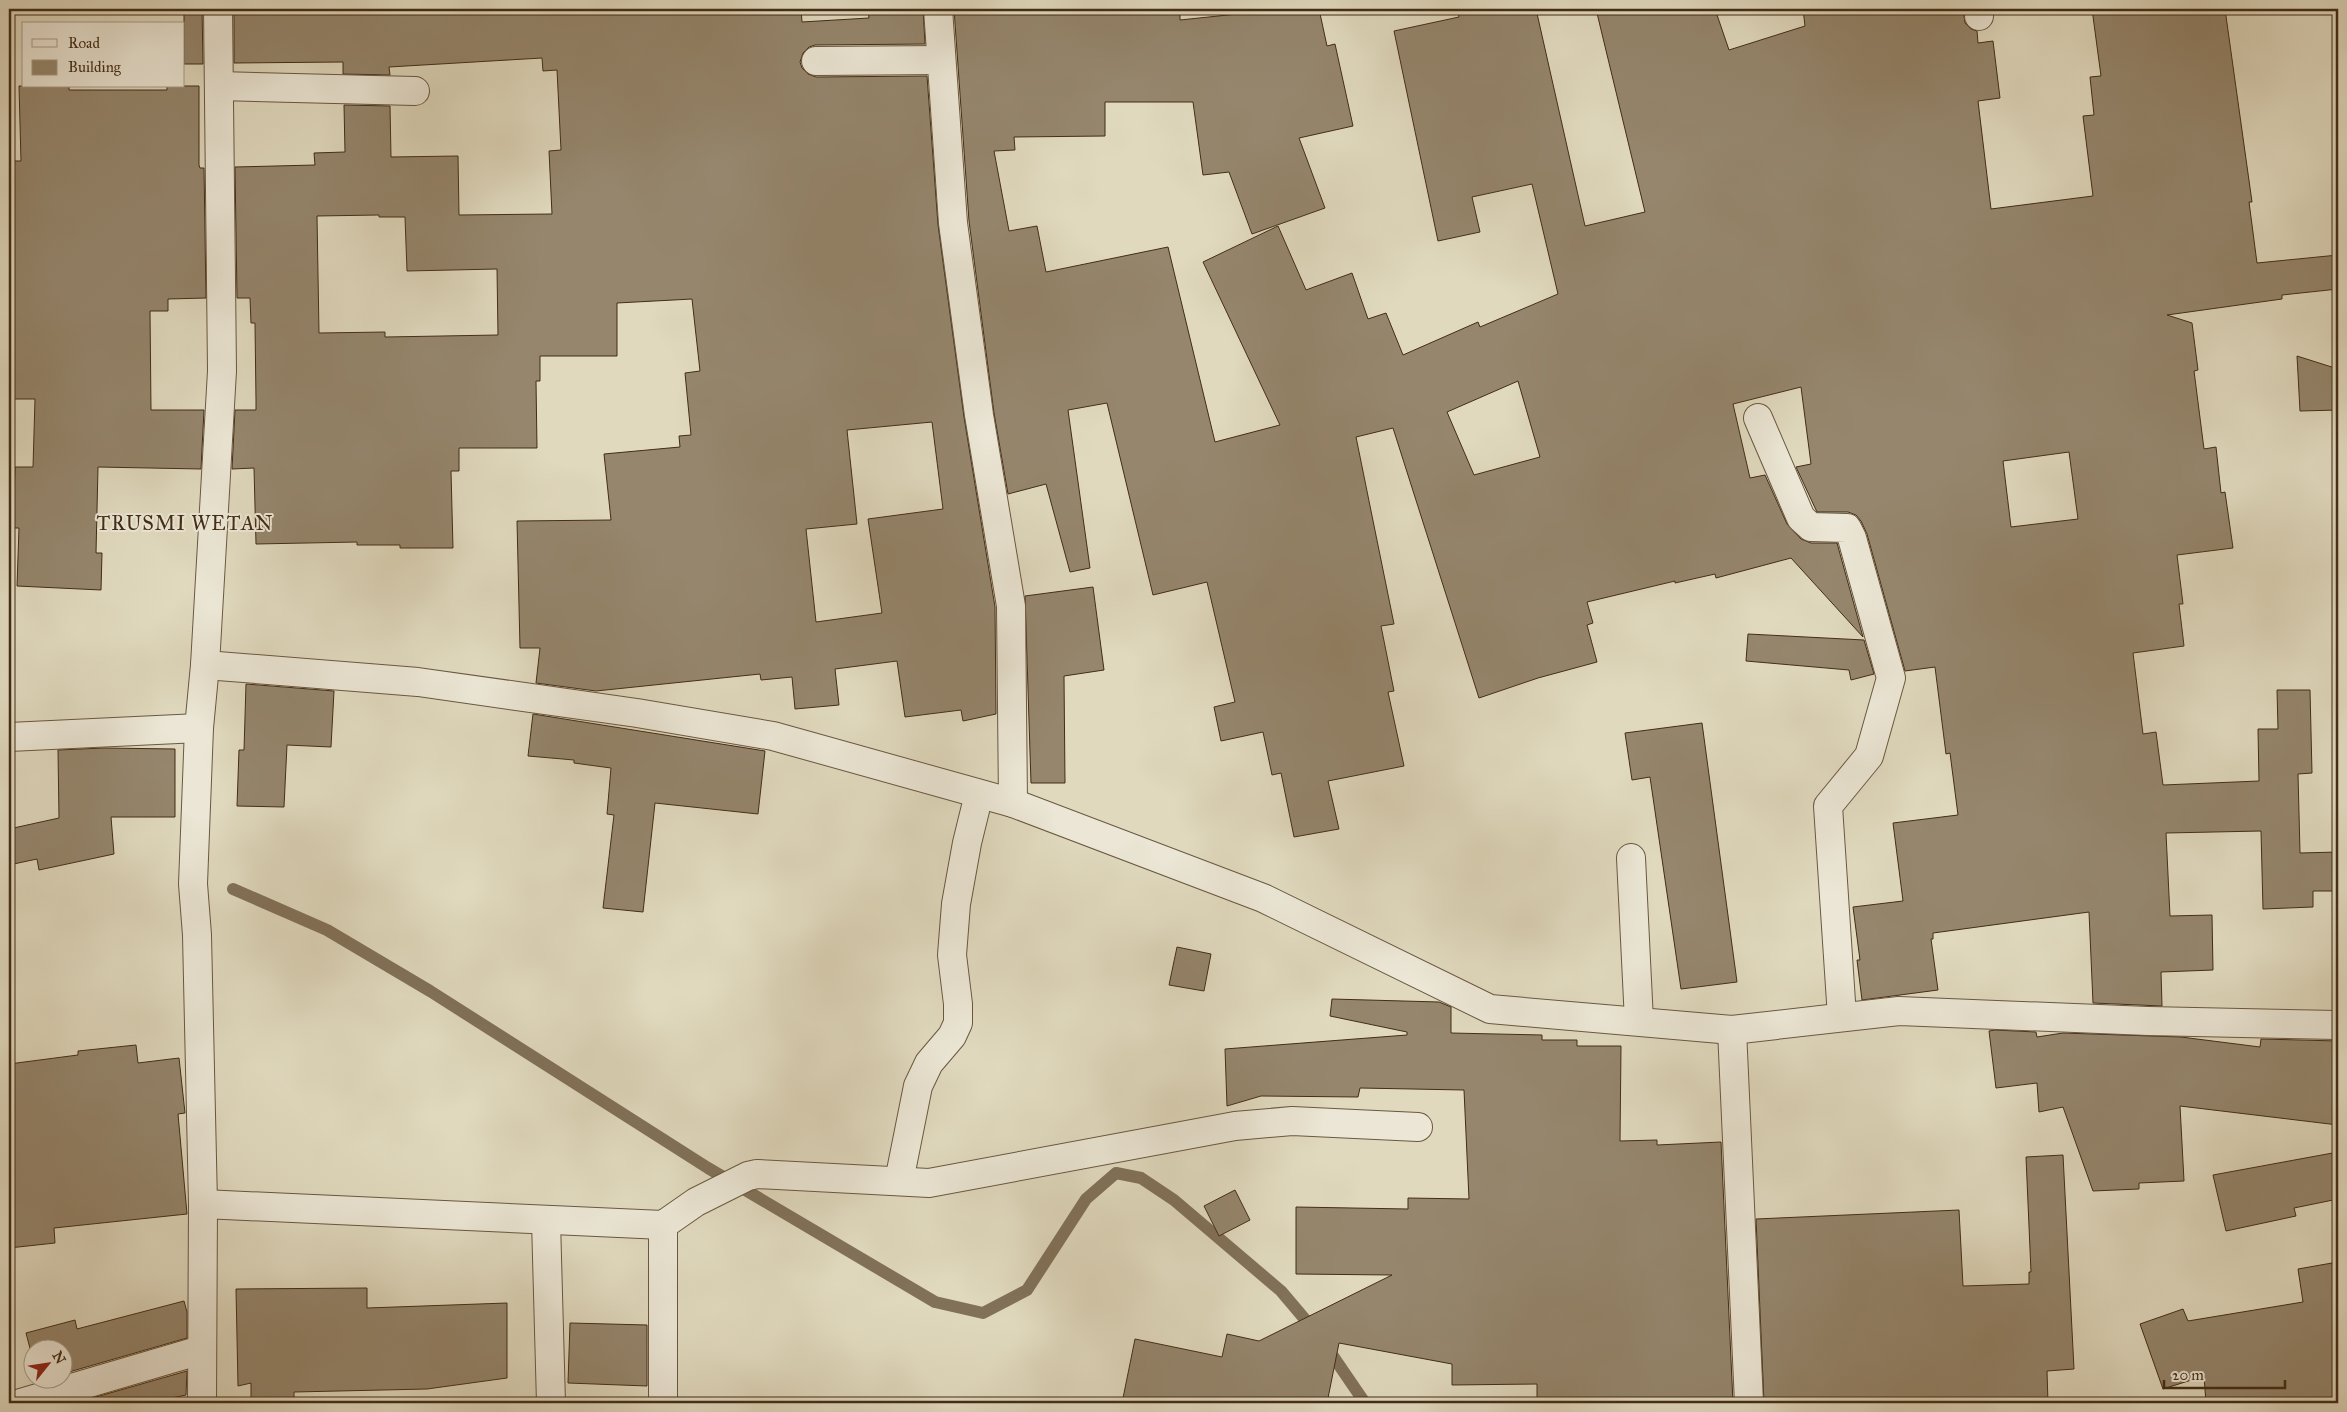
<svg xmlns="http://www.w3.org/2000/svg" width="2347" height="1412" font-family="'IM FELL Great Primer',serif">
<rect width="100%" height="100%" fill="#e0d9be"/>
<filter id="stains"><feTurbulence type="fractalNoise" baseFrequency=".004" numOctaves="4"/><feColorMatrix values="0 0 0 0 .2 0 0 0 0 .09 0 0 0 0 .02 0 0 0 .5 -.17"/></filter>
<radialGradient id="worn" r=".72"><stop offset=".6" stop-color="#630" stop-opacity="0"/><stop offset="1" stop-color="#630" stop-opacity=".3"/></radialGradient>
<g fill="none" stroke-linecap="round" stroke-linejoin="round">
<!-- stream -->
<g stroke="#817159" stroke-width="12">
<path d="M233,889L327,930L430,991L708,1168L935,1302L983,1313L1027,1290L1086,1199L1116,1173L1141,1178L1174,1200L1281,1291L1314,1330"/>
<path d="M1326,1346L1365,1403"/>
</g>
</g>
<!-- building -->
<g fill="#95866d" stroke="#432d16" fill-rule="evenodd">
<path d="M184,9H202L203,64H184Z"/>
<path d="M234,9H801L802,22L869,18L868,9H923L925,44L815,45L809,47L803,53L800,62L802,68L808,74L816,77L927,76L938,225L964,417L995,607L996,714L963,721L961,710L905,717L897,661L835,669L839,705L795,709L792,677L761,680L760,674L596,691L536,683L540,648H520L517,521L611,520L604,454L680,447L679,436L691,435L685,373L700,371L692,299L617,303V356H540V381H536L537,448H459V471H451L453,548H400V545H357V542L256,544L254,468L232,469L235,410H256V401L255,323H251L250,298H237L235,167L315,165L314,153L345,152L344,105L390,106L391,157L458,156L459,215L552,214L549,151L561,150L557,70L543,71L542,58L389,67L390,75L343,74V62L234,63ZM379,215V217H405L407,271L497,269L498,335L385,337V332L319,333L317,216ZM932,422L943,509L868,519L882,613L816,622L806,529L857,524L847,430Z"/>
<path d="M954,9H1180V20L1285,9H1319L1327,46L1335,44L1353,126L1299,138L1325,208L1252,234L1229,172L1203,175L1193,102H1105V136L1014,137L1015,150L994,151L1009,231L1037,226L1046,272L1168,247L1215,442L1280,425L1203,262L1278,226L1306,290L1352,273L1368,319L1386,313L1403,355L1478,322L1480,327L1558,294L1532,184L1472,197L1480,232L1438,241L1394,31L1459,17L1457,9H1536L1585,226L1645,212L1596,9H1715L1729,50L1805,26L1803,9H1963L1965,23L1971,29L1977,31L1978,43L1993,41L2000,98L1978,101L1991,209L2093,196L2083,116L2094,115L2090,77L2101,76L2092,9H2225L2252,202H2249L2257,263L2338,255V289L2282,295V299L2167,315L2192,323L2198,370L2194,371L2204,449L2216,447L2221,493L2225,492L2233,548L2177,555L2183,604H2179L2184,646L2133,653L2143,734L2156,732L2163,785L2259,781L2258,729H2278L2277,690H2310L2312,773L2298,774L2300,853L2338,852V891H2313V907L2263,909L2261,831L2166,833L2170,916L2212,915L2213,970L2161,972L2162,1006L2093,1003L2089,912L1933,933V939H1931L1938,990L1862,1000L1857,960H1860L1853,907L1903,901L1893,823L1958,815L1950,753L1946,754L1935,667L1905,671L1867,534L1861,521L1856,515L1848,512H1817L1796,467L1811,464L1801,387L1733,404L1750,478L1765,475L1787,524L1801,539L1811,543H1837L1863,637L1791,558L1716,578L1715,574L1675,583V581L1587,602L1593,623L1587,625L1597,662L1538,678L1479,698L1393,428L1356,437L1394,624L1381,626L1394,691L1388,692L1404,766L1328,781L1339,829L1294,837L1281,773L1272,775L1263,732L1221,741L1214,707L1235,702L1207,582L1153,595L1107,403L1068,410L1090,568L1070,572L1046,484L1008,494L994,413L969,221ZM1518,381L1540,457L1474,475L1447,412ZM2069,452L2078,519L2011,527L2003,461Z"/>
<path d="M19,86H69V90H167V86H199V165L200,168H204L206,298L168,299V311H150L151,410H204L201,469L98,467L96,553H102L101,590L17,586L19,528H13L15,467H33L35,399H9V161H21Z"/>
<path d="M2297,356L2338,369V410L2300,411Z"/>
<path d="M1093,587L1104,670L1064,676L1065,783H1031L1025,596Z"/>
<path d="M1748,634L1864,640L1874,674L1851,680L1849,670L1746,661Z"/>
<path d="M246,684L334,691L331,747L287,745L284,807L237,806L239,750H244Z"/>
<path d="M533,714L765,751L758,814L655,803L643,912L603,908L614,815L607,814L611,768L574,763V760L528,756Z"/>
<path d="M1702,723L1737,982L1681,989L1650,777L1632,780L1625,733Z"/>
<path d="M104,748L175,749V817H111L114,854L39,870L37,859L9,865V829L59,818L58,750Z"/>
<path d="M1177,947L1211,954L1204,991L1169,985Z"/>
<path d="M1332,999L1439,1002L1451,1007V1033L1542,1035V1040H1577V1046H1621L1620,1141L1657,1140V1145L1721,1142L1733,1403H1537V1384L1452,1385V1364L1339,1343L1327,1403H1122L1135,1339L1222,1357L1227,1334L1259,1341L1392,1275L1296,1274V1207L1408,1209V1198L1469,1199L1464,1090L1360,1088L1358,1097L1261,1096L1227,1106L1225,1049L1407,1035V1032L1330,1016Z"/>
<path d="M1995,1030L2036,1032L2037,1037L2063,1033L2181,1037L2260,1047L2261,1039L2338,1041V1125L2180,1106L2184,1181L2139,1183V1189L2093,1191L2063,1107L2039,1112L2037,1083L1996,1088L1989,1031Z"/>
<path d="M136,1045L138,1063L179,1058L185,1113L178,1114L187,1214L54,1228L55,1243L9,1248V1064L78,1055V1051Z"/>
<path d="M2338,1152V1199L2294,1208L2296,1216L2226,1231L2213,1175Z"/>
<path d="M2063,1155L2074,1369L2047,1371L2048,1403H1764L1756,1219L1959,1210L1963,1286L2029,1284V1272H2031L2026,1157Z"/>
<path d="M1235,1190L1250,1220L1219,1236L1204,1206Z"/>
<path d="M2332,1263L2338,1304V1403H2206L2204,1376L2163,1389L2140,1324L2183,1309L2188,1321L2303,1302L2298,1269Z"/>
<path d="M367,1288V1308L507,1303V1378L427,1389L294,1392V1403H251V1383L238,1386L236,1289Z"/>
<path d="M184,1301L187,1312V1338L62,1374V1350H32V1356L26,1333L75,1320L77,1329Z"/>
<path d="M570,1323L647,1325V1386L568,1383Z"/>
<path d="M187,1371L186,1395L167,1399V1403H75Z"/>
</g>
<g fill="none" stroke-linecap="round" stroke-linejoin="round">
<defs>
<g id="minor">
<path d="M938,9L953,223L979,415L1011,606L1013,803"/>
<path d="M1979,9V16"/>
<path d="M816,61L941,60"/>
<path d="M219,86L415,91"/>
<path d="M1758,418L1801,518L1811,527L1847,528L1852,538L1891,678L1869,756L1828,806L1842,1017"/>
<path d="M205,665L418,682L637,713L773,736L1013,803L1263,898L1490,1009L1732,1030L1899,1011L2148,1021L2338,1025"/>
<path d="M9,737L199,728"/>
<path d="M1631,858L1639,1021"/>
<path d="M1732,1030L1749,1403"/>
<path d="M899,1181L918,1086L929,1063L952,1036L958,1023V1004L952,955L956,904L967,843L979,794"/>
<path d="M203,1204L663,1225L696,1202L748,1176L757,1174L929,1183L1235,1126L1292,1121L1418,1127"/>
<path d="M546,1221L551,1403"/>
<path d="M663,1225V1403"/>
<path d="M21,1403L201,1350"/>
<path d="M202,1403L203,1204L197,935L193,884L199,728L205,665L222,371L218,9"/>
</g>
</defs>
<!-- minor casing -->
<use href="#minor" stroke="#6a5840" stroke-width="30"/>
<!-- minor -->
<use href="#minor" stroke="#ebe6d5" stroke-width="28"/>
</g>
<g text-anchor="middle" stroke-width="4" stroke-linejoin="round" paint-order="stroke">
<!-- quarter labels -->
<g font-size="20" letter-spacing="1" fill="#432d16" stroke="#ebe6d5">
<text x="185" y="530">TRUSMI WETAN</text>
</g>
</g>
<!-- margin -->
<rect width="2347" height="1412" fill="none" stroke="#e0d9be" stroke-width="30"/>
<rect x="10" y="10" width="2327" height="1392" fill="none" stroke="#432d16" stroke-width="2.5"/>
<rect x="15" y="15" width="2317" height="1382" fill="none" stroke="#432d16"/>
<!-- legend -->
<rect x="22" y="22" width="162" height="65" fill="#ebe6d5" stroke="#a89c89"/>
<rect x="32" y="39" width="25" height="8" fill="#ebe6d5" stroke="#a89c89"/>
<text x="68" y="48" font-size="15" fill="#432d16">Road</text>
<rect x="32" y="60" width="25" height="15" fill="#95866d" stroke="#a89c89"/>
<text x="68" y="72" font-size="15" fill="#432d16">Building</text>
<!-- north arrow -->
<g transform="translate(48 1364) rotate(60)"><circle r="24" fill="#ebe6d5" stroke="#a89c89"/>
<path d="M0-4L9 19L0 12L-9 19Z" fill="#8f2418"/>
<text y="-8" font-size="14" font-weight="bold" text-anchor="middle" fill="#432d16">N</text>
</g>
<!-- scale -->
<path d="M2164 1380v8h121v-8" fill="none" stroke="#432d16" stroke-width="2.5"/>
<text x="2172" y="1380" font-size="15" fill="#432d16" stroke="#ebe6d5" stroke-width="4" paint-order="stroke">20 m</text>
<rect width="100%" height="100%" filter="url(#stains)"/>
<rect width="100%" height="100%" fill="url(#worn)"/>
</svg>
